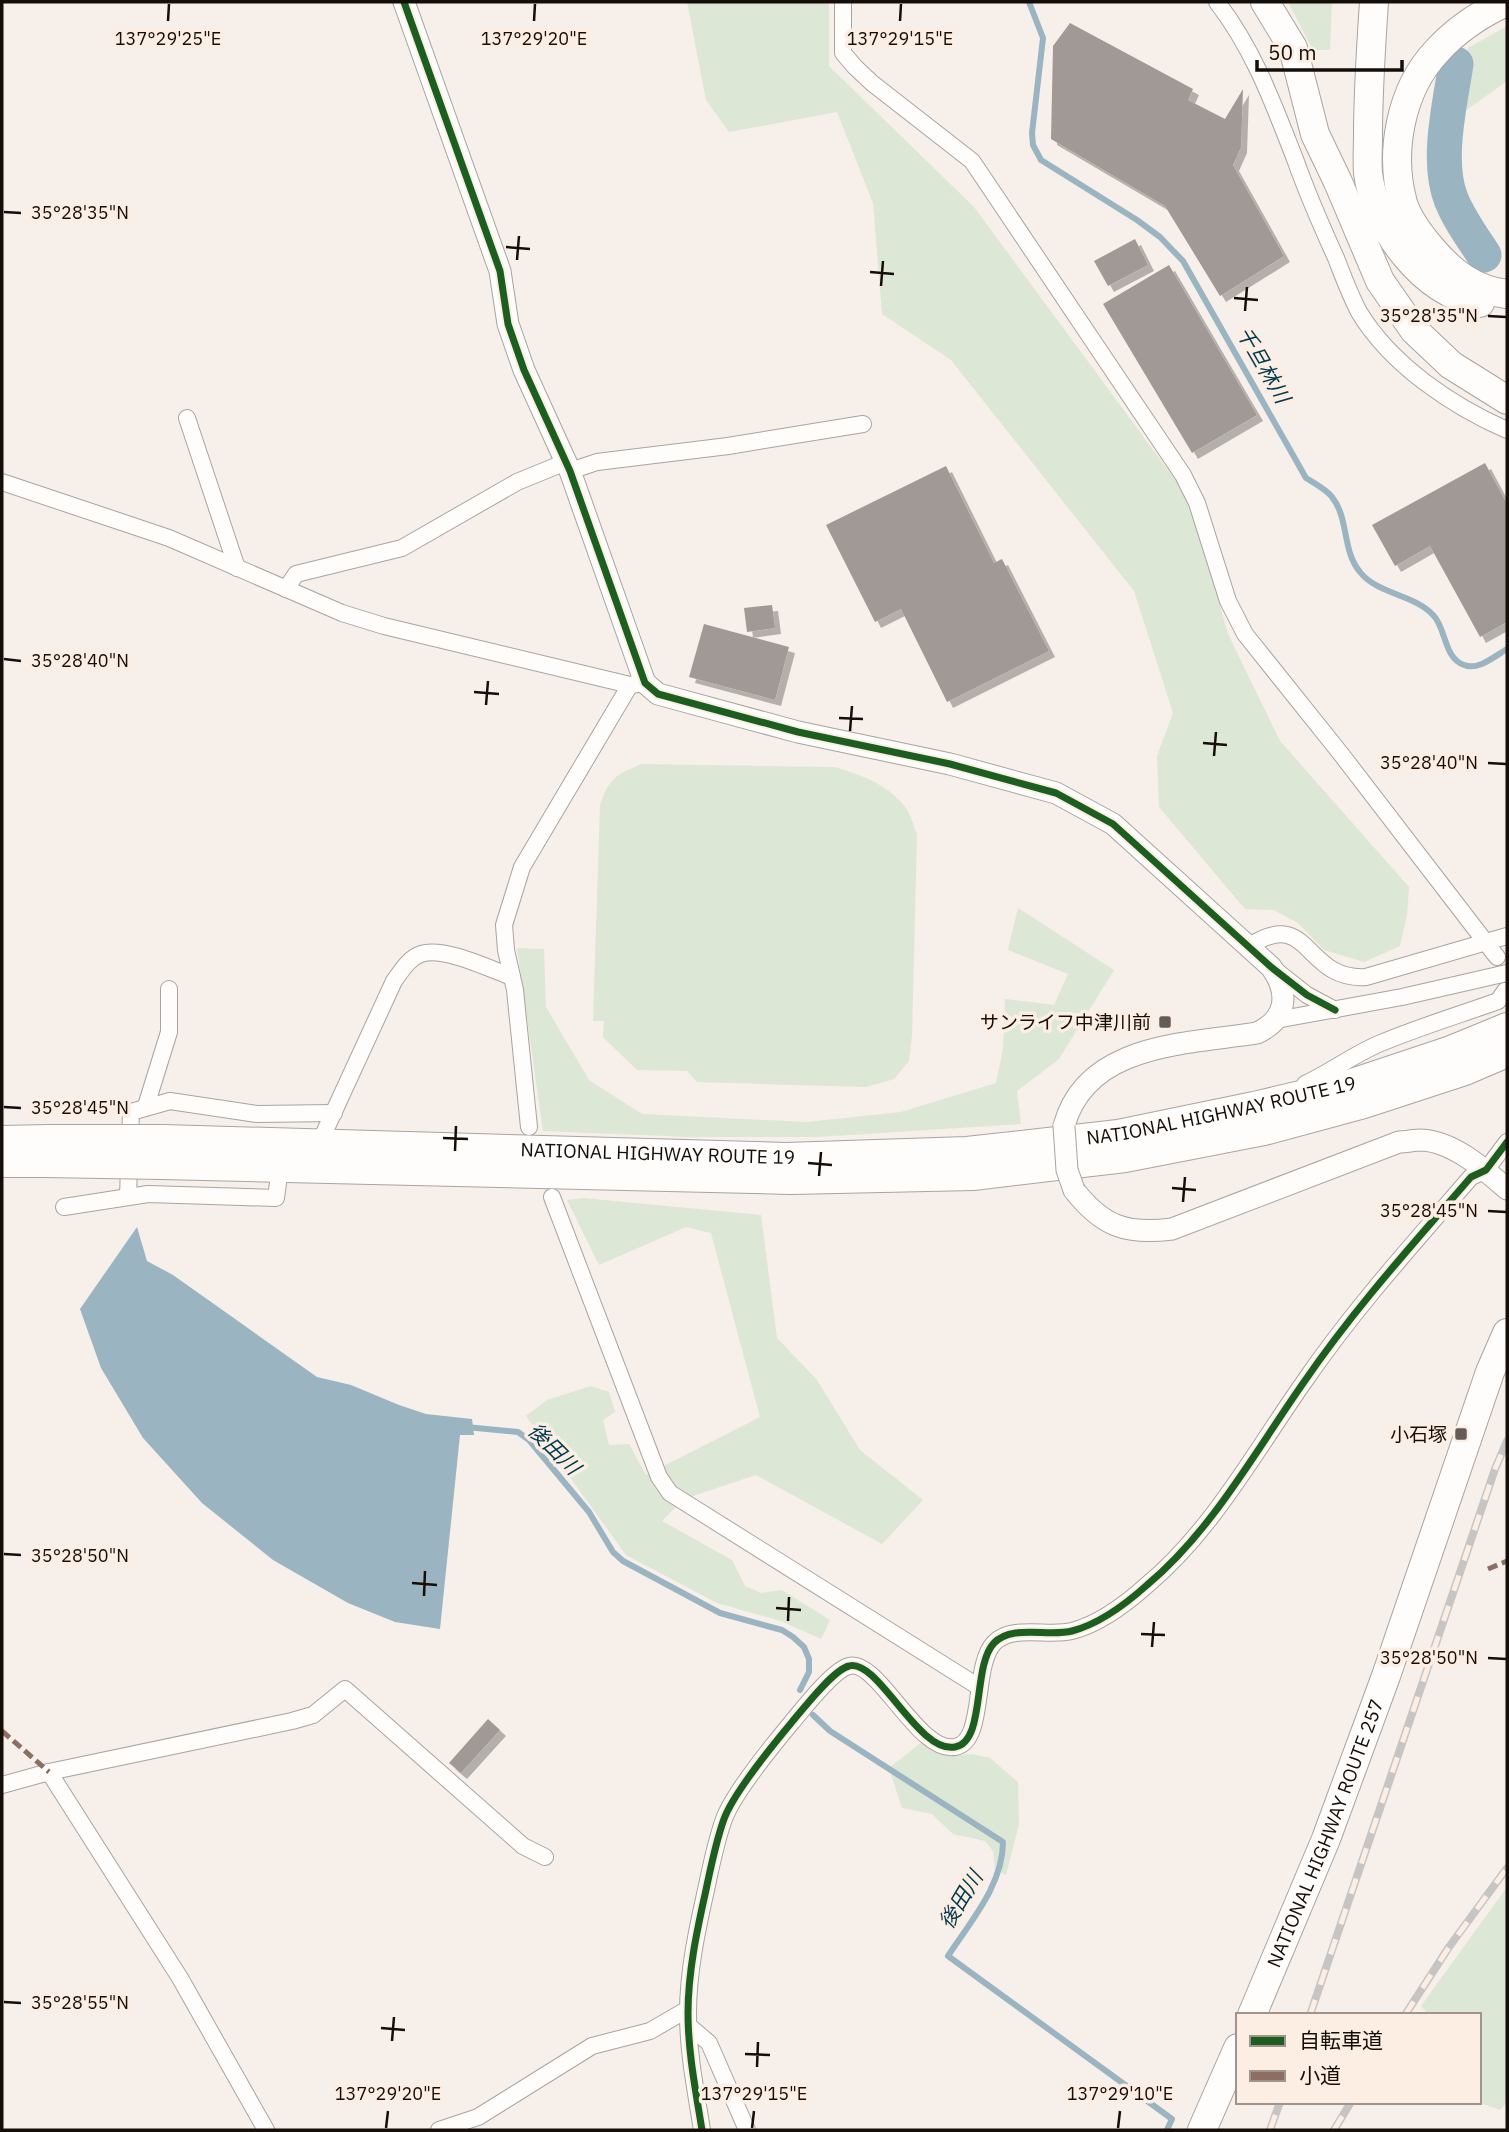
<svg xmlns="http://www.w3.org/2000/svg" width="1509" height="2132" font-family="'IBM Plex Sans','Noto Sans JP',sans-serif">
<defs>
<filter id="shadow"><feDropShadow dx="6" dy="6" stdDeviation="0" flood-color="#0004"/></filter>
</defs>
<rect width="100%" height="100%" fill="#f7efea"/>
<!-- green -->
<g fill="#dce7d6">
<path d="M687,2H829V66L974,207L1190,500L1228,634L1280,741L1409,887L1407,915L1400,946L1364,962L1324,950L1298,923L1274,910L1245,909L1159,807L1157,756L1173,713L1134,591L951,360L882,314L873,203L837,112L729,132L706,100Z"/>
<path d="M1288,2H1332L1330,50H1313Z"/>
<path d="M1507,26V81L1458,116L1468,48Z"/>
<path d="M642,764L834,767C860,774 889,785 906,808C911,815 913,826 917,834L912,1035L909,1061L894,1079L866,1087L697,1082L687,1071L637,1070L603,1037L604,1021H593L600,805C609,778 617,774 642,764Z"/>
<path d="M1018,908L1114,970L1059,1059L1017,1091L1021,1124L817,1137H690L543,1131L517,948L544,949L546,1007L589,1080L642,1114L807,1122L901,1112L996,1083L1003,1049L1005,999L1054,1005L1068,974L1008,950Z"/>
<path d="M583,1198L761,1215L777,1338L817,1380L860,1450L923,1500L882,1544L756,1475L684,1499L662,1521L732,1560L745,1586L761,1593L782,1590L830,1620L821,1639L781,1621L717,1603L626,1555L526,1416L547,1400L591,1386L609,1392L615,1412L603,1420L609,1445L629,1444L646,1475L760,1417L711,1233L686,1227L599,1265L567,1200Z"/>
<path d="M922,1742L948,1756L972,1754L990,1758L1018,1782L1019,1824L1006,1875L995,1870L993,1851L985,1841L953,1834L932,1814L902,1808L889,1768Z"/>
<path d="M1507,1887V2102L1500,2110L1477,2102H1479V2015H1429L1421,2006Z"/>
</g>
<!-- water -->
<path fill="#9bb4c1" d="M137,1227L147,1261L173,1275L317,1377L351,1385L399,1405L426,1414L472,1419L474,1435H460L440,1629L395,1622L348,1603L273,1560L202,1503L143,1438L101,1368L80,1309Z"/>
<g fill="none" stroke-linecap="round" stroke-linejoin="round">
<!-- stream -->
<g stroke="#9bb4c1" stroke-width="6">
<path d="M1029,2L1043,38L1032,133L1033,145L1041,160L1137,220L1160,237L1183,261L1306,478C1314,483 1326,489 1332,497C1349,518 1342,551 1360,572C1378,595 1415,594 1434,616C1446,629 1444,658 1464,665C1478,671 1495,656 1507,649"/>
<path d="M466,1427L518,1432L529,1440L589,1512L613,1552L623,1561L720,1613L782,1630L793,1637L804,1647L809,1659V1672L800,1690"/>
<path d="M813,1715L830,1731L1003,1842C1003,1885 970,1922 948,1956L1172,2119L1167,2130"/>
</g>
<!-- river -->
<path stroke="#9bb4c1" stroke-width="35" d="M1456,64C1450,103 1436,161 1451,199C1459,219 1472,237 1484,255"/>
</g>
<!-- building -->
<g fill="#a19995" filter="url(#shadow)">
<path d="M1070,23L1193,89L1188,100L1225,119L1243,89L1241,147L1233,165L1284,256L1220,296L1165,206L1051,139L1053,46Z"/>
<path d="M1135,239L1148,265L1108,286L1094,261Z"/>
<path d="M1169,265L1257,415L1192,453L1103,304Z"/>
<path d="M1485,463L1507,504V622L1480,637L1430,546L1395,566L1372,525Z"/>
<path d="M946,466L994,563L1002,559L1049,651L947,702L901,609L875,622L826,525Z"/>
<path d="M772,605L775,628L747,632L744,608Z"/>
<path d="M704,624L789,647L775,700L689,677Z"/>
<path d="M488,1719L500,1730L461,1773L449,1763Z"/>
</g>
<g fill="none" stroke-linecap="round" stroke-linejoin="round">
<defs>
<g id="street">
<path d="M843,2V53L855,67L872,83L972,161L1183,475L1197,503L1228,601L1245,634L1341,754L1497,957"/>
<path d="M1217,2C1254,50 1273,103 1295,159C1307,193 1321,225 1336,258C1343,276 1350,295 1359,312C1391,365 1452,406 1507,430"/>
<path d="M187,418L237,568"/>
<path d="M570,471L597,462L728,446L863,424"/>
<path d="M2,482L169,538L342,613L384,626L630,685L645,683"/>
<path d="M286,589L296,574L402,548L517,482L566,462"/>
<path d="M1248,947C1311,905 1303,981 1366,977L1507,936"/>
<path d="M1274,969L1307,995L1335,1010"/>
<path d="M1276,1020L1402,997L1507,973"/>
<path d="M1305,1084C1331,1072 1354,1054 1381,1043C1419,1027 1459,1015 1498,1001L1505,991"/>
<path d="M146,1106L169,1032V989"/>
<path d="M529,1127L515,990L506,950L504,925L522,867L630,685"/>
<path d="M319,1144L394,981C402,970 409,958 421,954C443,946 490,969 512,977"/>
<path d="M128,1196L131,1112L170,1101L257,1114L334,1113"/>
<path d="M552,1197L659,1477L670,1493L979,1687"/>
<path d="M64,1207L148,1194L276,1198L280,1168"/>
<path d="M49,1772L180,1978L266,2130"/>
<path d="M2,1785L49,1772L292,1721L313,1715L345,1689L523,1846L545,1857"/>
<path d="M689,2026L709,2043L747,2130"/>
<path d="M439,2130L478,2117L592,2046L650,2031L688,2009"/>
<path d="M702,2130C696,2092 688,2053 688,2013C688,1972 697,1930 706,1890C711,1866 716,1841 724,1819C734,1792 772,1746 792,1722C803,1709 833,1670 849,1666C878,1658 918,1754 955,1747C986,1742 972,1666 994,1643C1012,1624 1048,1637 1072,1631C1099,1624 1127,1603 1147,1585C1212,1531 1256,1450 1304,1382C1354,1309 1413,1244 1471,1177L1486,1170L1507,1142"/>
</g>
<g id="secondary">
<path d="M404,2L500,271L508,324L524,370L570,471L645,683L658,694L798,732L950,764L1056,793L1113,824L1271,967C1290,993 1287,1019 1257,1033C1187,1044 1086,1043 1064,1126"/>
<path d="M1074,1190C1102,1226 1126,1235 1172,1229L1399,1142C1406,1142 1414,1140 1421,1140C1453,1141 1485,1170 1507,1189"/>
</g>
<g id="highway">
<path d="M1265,2L1293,48L1315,134L1338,182L1380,281L1414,330L1451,365L1507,400"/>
<path d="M1374,2C1371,46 1368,91 1368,136C1368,148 1367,161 1368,173C1375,228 1423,294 1480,303"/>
<path d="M1506,2C1480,14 1456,30 1437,51C1400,90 1389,153 1403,203C1408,220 1420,235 1431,248C1452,273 1474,290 1507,294"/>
<path id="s1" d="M163,1139L786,1157L967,1151L1118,1134L1254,1106L1352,1083L1451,1050L1507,1027"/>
<path d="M2,1140L49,1139"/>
<path d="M2,1163H45"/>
<path d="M162,1165L791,1180L973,1176L1125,1158L1264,1131L1364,1104L1465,1071L1507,1053"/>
<path id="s2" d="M1252,2015L1326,1839L1386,1676L1490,1372L1507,1333"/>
<path d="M1202,2130L1238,2048"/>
</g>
</defs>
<!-- street casing -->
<use href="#street" stroke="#aaa39e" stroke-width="18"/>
<!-- secondary casing -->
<use href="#secondary" stroke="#aaa39e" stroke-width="23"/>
<!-- highway casing -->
<use href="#highway" stroke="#aaa39e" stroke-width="30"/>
<!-- street -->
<use href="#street" stroke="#fefdfc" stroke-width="16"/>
<!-- secondary -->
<use href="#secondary" stroke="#fefdfc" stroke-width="21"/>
<!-- highway -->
<use href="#highway" stroke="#fefdfc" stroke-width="28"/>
<defs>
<g id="rail">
<path d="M1310,2015L1495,1469L1507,1441"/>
<path d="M1405,2015L1449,1947L1507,1868"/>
<path d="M1270,2130L1280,2102"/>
<path d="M1334,2130L1351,2102"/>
</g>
</defs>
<!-- rail casing -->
<use href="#rail" stroke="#c7c5c4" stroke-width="8"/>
<!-- rail -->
<use href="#rail" stroke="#fdeee4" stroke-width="5" stroke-dasharray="16" stroke-linecap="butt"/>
<defs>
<path id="secondary-bridge" d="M1064,1126L1067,1170L1074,1190"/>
<g id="highway-bridge">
<path d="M49,1139H163"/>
<path d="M45,1163L162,1165"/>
</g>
</defs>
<!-- secondary-bridge casing -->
<use href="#secondary-bridge" stroke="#aaa39e" stroke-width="23" stroke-linecap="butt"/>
<!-- highway-bridge casing -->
<use href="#highway-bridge" stroke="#aaa39e" stroke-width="30" stroke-linecap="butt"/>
<!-- secondary-bridge -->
<use href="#secondary-bridge" stroke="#fefdfc" stroke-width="21"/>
<!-- highway-bridge -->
<use href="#highway-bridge" stroke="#fefdfc" stroke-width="28"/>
<!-- quiet -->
<g stroke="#8d6e63" stroke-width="5" stroke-dasharray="10 5" stroke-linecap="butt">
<path d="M1488,1569L1507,1561"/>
<path d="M2,1731L49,1772"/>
</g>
<defs>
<g id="cycleway">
<path d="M404,2L500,271L508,324L524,370L570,471L645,683L658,694L798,732L950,764L1056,793L1113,824L1271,967L1307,995L1335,1010"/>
<path d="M702,2130C696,2092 688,2053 688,2013C688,1972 697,1930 706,1890C711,1866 716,1841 724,1819C734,1792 772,1746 792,1722C803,1709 833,1670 849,1666C878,1658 918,1754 955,1747C986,1742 972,1666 994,1643C1012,1624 1048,1637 1072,1631C1099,1624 1127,1603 1147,1585C1212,1531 1256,1450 1304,1382C1354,1309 1413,1244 1471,1177L1486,1170L1507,1142"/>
</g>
</defs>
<!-- cycleway casing -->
<use href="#cycleway" stroke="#fdeee4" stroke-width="11"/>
<!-- cycleway -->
<use href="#cycleway" stroke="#1b5e20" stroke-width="7"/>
</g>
<!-- ticks -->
<path fill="none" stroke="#150e08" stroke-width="2.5" d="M168,21L169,4M534,21L535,4M900,21L901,4M4,212L21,213M506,247L530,249M517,260L519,236M870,272L894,274M881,286L883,261M1234,298L1258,300M1245,311L1247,287M1488,316L1506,317M4,659L21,661M474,692L499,694M486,705L488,681M839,718L863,719M850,731L852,706M1203,743L1227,745M1214,756L1216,732M1488,763L1506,764M4,1107L21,1108M443,1138L468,1139M455,1151L456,1126M808,1163L832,1165M819,1176L821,1152M1172,1188L1196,1190M1183,1202L1185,1177M1488,1211L1506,1212M4,1554L21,1555M412,1583L437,1585M424,1596L425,1571M776,1608L801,1610M788,1621L789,1597M1141,1634L1165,1635M1152,1647L1154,1622M1488,1658L1506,1659M4,2002L21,2003M381,2028L405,2030M392,2041L394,2017M745,2054L770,2055M757,2067L758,2042M386,2128L388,2111M752,2128L754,2111M1118,2128L1120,2111"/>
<!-- markers -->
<g fill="#645d57" stroke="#fdeee4" stroke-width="2.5">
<rect x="1158" y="1015" width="14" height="14" rx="3.5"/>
<rect x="1454" y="1427" width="14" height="14" rx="3.5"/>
</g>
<g text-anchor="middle" stroke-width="7" stroke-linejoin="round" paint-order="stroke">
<!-- poi labels -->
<g font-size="19" fill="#150e08" stroke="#fdeee4" text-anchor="end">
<text x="1151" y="1029">サンライフ中津川前</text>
<text x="1447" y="1441">小石塚</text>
</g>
<!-- street labels -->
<g font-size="19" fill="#150e08" stroke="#fdeee4">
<text dy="7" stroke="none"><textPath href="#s1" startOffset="1062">NATIONAL HIGHWAY ROUTE 19</textPath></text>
<text dy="7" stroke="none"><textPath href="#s1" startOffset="495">NATIONAL HIGHWAY ROUTE 19</textPath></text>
<text dy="7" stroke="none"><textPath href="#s2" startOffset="196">NATIONAL HIGHWAY ROUTE 257</textPath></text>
</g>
<!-- water labels -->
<g font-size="21" font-style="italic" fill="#003a4f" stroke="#fdeee4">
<text transform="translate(1263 365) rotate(60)" y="7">千旦林川</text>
<text transform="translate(554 1449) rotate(45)" y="7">後田川</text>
<text transform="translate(961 1900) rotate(-59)" y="7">後田川</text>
</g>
</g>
<g font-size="18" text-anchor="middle" fill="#150e08" stroke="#fdeee4" stroke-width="7" stroke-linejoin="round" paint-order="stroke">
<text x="168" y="45">137°29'25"E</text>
<text x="534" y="45">137°29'20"E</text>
<text x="900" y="45">137°29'15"E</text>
<text x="80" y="219">35°28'35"N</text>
<text x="1429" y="322">35°28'35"N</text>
<text x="80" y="667">35°28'40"N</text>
<text x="1429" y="769">35°28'40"N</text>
<text x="80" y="1114">35°28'45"N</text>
<text x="1429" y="1217">35°28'45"N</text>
<text x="80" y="1562">35°28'50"N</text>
<text x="1429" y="1664">35°28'50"N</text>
<text x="80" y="2009">35°28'55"N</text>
<text x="388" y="2100">137°29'20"E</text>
<text x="754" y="2100">137°29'15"E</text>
<text x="1120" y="2100">137°29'10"E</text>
</g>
<!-- border -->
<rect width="1509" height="2132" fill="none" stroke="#150e08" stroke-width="7"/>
<!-- legend -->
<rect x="1236" y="2013" width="245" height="91" fill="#fdeee4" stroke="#a0948c" stroke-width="2"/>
<rect x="1250" y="2036" width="35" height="10" fill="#1b5e20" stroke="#a0948c" stroke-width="2"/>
<text x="1299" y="2048" font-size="21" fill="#150e08">自転車道</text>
<rect x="1250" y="2071" width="35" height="10" fill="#8d6e63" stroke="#a0948c" stroke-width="2"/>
<text x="1299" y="2083" font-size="21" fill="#150e08">小道</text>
<!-- scale -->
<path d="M1257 60v10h145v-10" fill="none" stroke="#150e08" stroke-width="3.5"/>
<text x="1268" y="60" font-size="21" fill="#150e08" stroke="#fdeee4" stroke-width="5" paint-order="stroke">50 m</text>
</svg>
